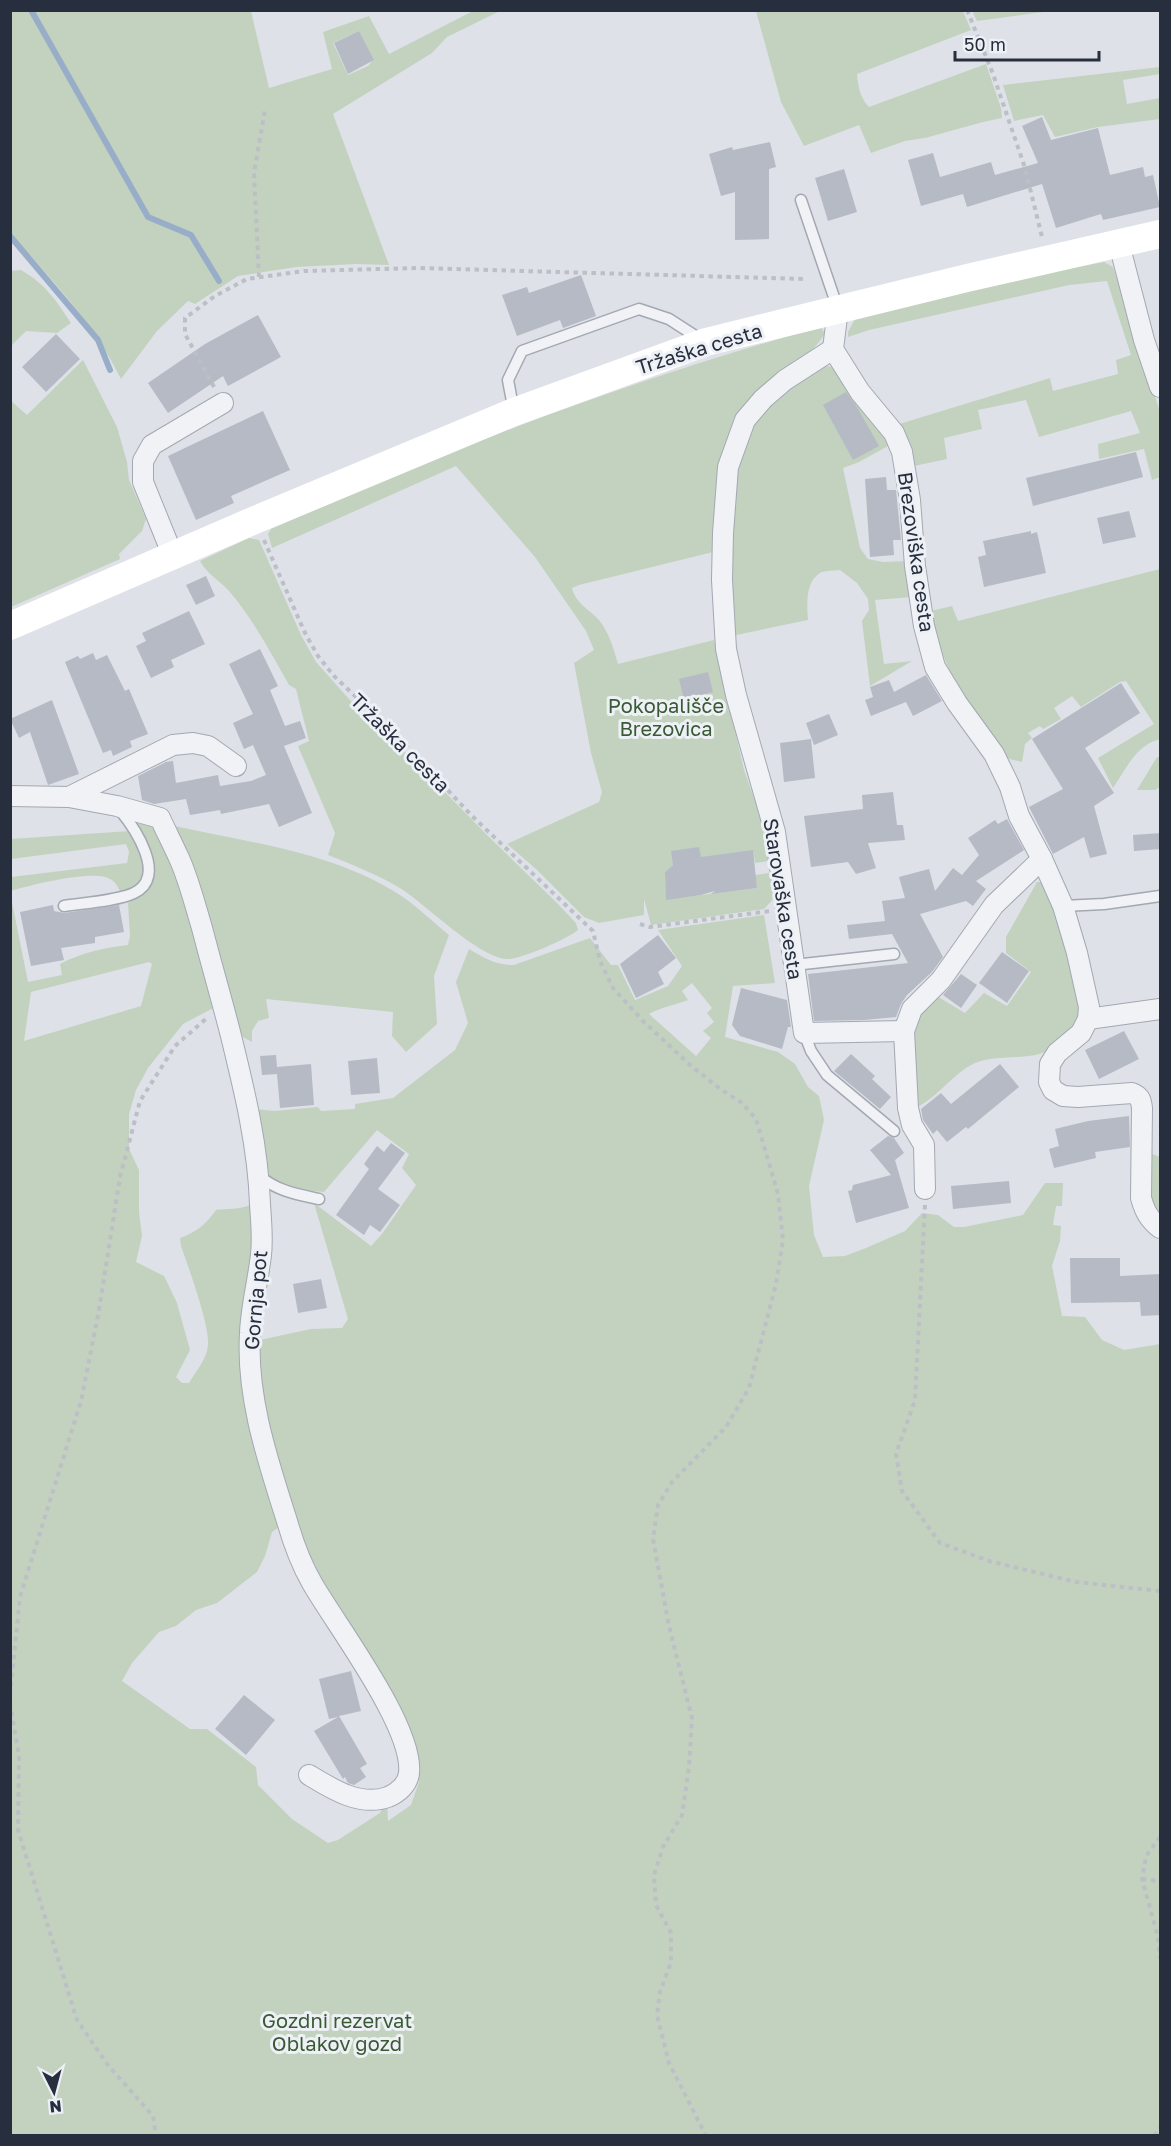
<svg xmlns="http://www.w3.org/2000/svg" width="1171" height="2146" font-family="'Golos Text',sans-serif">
<rect width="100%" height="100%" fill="#dee1e8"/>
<!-- green -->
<g fill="#c3d2bf" fill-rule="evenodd">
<path d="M11,11H251L269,88L332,69L323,32L369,16L389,54L473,11H500L447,37L432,53L333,114L389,265L356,264L296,267L238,276L195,304L188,301L157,331L121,379C94,324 51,279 11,234ZM359,31L373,60L368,66L348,75L333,43Z"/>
<path d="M756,11H963L971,30L857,74C858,86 860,98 869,107L986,64L1001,108L1002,118L983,122L925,138L905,141L871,153L859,125L804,146L781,102Z"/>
<path d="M972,11H1051L977,21Z"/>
<path d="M1160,67V74L1123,80L1127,104L1160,98V119L1098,127L1055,137L1043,115L1014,121L1003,85Z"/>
<path d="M1104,262L1113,267L1160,412V477L1152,480L1144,449L1099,459L1098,444L1140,433L1131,411L1039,437L1026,400L978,410L982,429L944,438L947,459L914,466L896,425L1050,378L1053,391L1118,374L1116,360L1131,355L1107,281L1069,285L869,330L848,337V332L855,319L1036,275Z"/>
<path d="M21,270C45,284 56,300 71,323L57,333L26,331L11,346V271Z"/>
<path d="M821,327L825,334L722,465L714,523L713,552L579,585L572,588C576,604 589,609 599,620C609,632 614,650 618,664L714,640L744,770L759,812L769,861L755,863L753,851L673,865L665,872L666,892L677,898L757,888L755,875L770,873L774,898L764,909L651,925L644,899V915L599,923L584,917L536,869L507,844L599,802L602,792L591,753L574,663L594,650L586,631L535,557L456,466L272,548L268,534L271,529C333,502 396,474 459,449C578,402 698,361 821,327Z"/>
<path d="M83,360L117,427L127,462L129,480L146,519L142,531L119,554L120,559L11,607V401L27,415Z"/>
<path d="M824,366L834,367L877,420L888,446L859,462L843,468L860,548L868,559L883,562L908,561L913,597L875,600L884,664L912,661L870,686L862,621L869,610L868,599L857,583L840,570C835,571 825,570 820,573C805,582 807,605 808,620L736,635C734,620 730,604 730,589C729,541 731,466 754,423C768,397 800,380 824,366Z"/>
<path d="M249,538L259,540L301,635L316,662L357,708L378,724L488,836L555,901L576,923L578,930C567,939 520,960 506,959C479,957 427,906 403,890C379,875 353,865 328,855L335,833L298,746L309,741L296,689L289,685C271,653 253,619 229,591C218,579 208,575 200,561Z"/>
<path d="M1160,569V739C1136,745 1126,769 1113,788L1098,758L1154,724L1126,681L1120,682L1081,707L1072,696L1054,708L1061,719L1043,729L1040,726L1028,733L1032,738L1025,744L1022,762L1009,759C971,710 942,674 931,611L952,606L958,621Z"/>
<path d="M1157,757H1160V787L1155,790H1137Z"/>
<path d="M135,823L152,825L182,878L219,1005L183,1024L148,1068L136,1090L129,1114V1149L139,1170V1212L142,1236L136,1262L164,1276L177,1303L190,1350L176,1377L182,1383H189C196,1371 207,1359 208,1345C210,1326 188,1266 181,1246L180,1238C197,1232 206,1224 216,1210C232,1208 244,1211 257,1200C257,1217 259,1234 258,1251C256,1286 245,1320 245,1356C245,1413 266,1471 282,1525L272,1532L265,1556L257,1572L217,1603L196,1610L176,1626L159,1632L132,1663L122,1681L190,1729H207L256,1767L258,1785L292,1819L328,1843L338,1840L380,1813L387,1799L388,1821L411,1805L419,1782L418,1763L414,1746L406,1721L351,1636L309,1567L289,1515L261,1408L255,1341L311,1329L342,1328L348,1319L314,1203L371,1246L382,1234L416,1185L402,1168L409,1154L377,1130L324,1192L294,1189L275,1184L265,1174L255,1109L275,1111L318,1107L321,1111L355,1109V1104L393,1098L455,1050L468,1023L456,982L469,949C484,958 496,965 514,965L590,938L611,965H618L635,1000L668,986L682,966L658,930L764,915L775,983L733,986L725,1037L778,1052L795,1064L808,1087L819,1096L824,1120L809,1186L814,1235L823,1257L845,1256L866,1248L905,1231L922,1213L938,1215L954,1227H964L1023,1215L1045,1183H1063L1062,1206H1056L1053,1225L1061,1226L1060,1241L1052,1266L1062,1316L1085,1317L1102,1340L1124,1350L1160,1344V2135H11L10,892L28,982L62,975L60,964C83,952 103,948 128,945L130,936L128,903C174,872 149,863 135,823ZM149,962L152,964L141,1006L24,1041L31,992ZM692,983L712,1008L707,1013L714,1022L703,1031L711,1038L696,1056L649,1014C662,1007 675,1005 688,1000L682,991Z"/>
<path d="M170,825C249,843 334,851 403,897C419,908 434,923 449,935L434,976L437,1024L406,1052L392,1036L393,1012L266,999L269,1018L258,1021L252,1031V1042L239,1035Z"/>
<path d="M130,831L145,868L144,883L135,889L120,892C118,886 115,881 108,878C92,870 29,885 11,891V877L127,863L129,852L126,844L11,859V839Z"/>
<path d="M1037,882H1042C1056,909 1087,994 1076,1023C1072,1033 1058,1047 1047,1051C1027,1061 996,1054 975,1063C951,1074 936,1101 912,1109L910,1044L920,1009L935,995L965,1013L984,993L1007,1006L1031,972L1006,953V937Z"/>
<path d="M1147,1152L1160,1157V1221L1148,1204Z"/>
</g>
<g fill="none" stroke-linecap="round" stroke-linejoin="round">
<!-- stream -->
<g stroke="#98adc8" stroke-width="6">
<path d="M31,10L148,217L191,235L219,281"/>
<path d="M10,236L98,340L110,370"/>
</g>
</g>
<!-- building -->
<g fill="#b5bac4">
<path d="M359,31L374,60L348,74L334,43Z"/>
<path d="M1042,117L1051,140L1098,128L1110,175L1143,167L1145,177L1153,175L1160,207L1103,220L1101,214L1056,228L1042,184L967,207L963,194L921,206L908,160L933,153L940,177L991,162L995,175L1038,163L1022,126Z"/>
<path d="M770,142L776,167L769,169V239L735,240V192L721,196L709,154L732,147L733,150Z"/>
<path d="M844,169L857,212L828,221L815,178Z"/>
<path d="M581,275L596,316L563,328L560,320L517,336L502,295L527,287L529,293Z"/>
<path d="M258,315L281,357L228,386L223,376L168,413L148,383L205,344Z"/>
<path d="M56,334L80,359L46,392L22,367Z"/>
<path d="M846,392L857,407L879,446L853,460L823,405Z"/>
<path d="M263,411L290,470L231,496L234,503L196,520L168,456Z"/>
<path d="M1136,452L1143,477L1033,506L1026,478Z"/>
<path d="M886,477L887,490H896L901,540H893L894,555L870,557L865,479Z"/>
<path d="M1129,511L1136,537L1103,544L1097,518Z"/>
<path d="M1031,531V534L1037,532L1046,573L984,587L978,557L986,555L983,541Z"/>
<path d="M206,576L215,596L196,605L186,585Z"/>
<path d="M189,611L205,644L171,660L174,667L151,678L136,646L146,641L142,633Z"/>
<path d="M260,649L278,686L270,690L285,726L300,721L306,738L284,746L312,813L279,827L269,804L221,814L220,810L190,815L186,799L154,804L142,800L138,776L166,762L173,761L176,783L218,775L220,786L251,781L266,775L253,745L244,749L233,723L253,714L229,664Z"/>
<path d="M93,653L96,660L107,655L125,691L129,689L148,734L130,741L132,747L113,756L111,750L103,753L65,662L78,656L80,659Z"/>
<path d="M708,672L713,692L684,699L679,679Z"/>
<path d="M926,675L942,701L913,716L906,702L871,716L865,700L873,697L870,687L889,680L894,692Z"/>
<path d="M1121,683L1140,713L1085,748L1114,793L1094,806L1107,854L1090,858L1084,837L1053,854L1029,807L1063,789L1032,739Z"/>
<path d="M52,700L79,774L48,785L30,732L19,738L10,719Z"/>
<path d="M829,714L838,735L814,745L806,723Z"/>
<path d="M811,739L815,778L784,782L780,743Z"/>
<path d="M893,792L897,825H903L905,840L868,843L876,868L856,874L848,862L811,867L804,816L863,809L862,795Z"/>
<path d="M1007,819L1024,850L976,881L986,889L973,906L966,901L920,914L943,957L932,972L907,995L901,1004L896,1017L864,1020L814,1021L808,974L908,963L892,934L849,939L847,925L885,921L882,901L905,898L899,877L929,869L935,891L953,868L962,875L979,855L968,838L995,820L998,824Z"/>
<path d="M1161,833V849L1134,851L1133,835Z"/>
<path d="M699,847L701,857L753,850L757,888L711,894L715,891L701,895L666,900L665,872L673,865L671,851Z"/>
<path d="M53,905L54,911L64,913L119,905L124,932L95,937V943L61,948L64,960L31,966L20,912Z"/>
<path d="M658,935L676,958L658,972L664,984L636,998L620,964Z"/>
<path d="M1002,952L1029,971L1007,1003L979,983Z"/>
<path d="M961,974L977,985L961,1008L943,995Z"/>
<path d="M741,988L787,1000L791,1027H788L782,1049L740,1036L732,1025Z"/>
<path d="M1124,1031L1139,1059L1099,1079L1085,1050Z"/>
<path d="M851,1054L875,1076L872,1079L891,1097L880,1109L834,1071Z"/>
<path d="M276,1055L277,1067L311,1064L314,1105L280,1108L277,1074L262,1075L260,1056Z"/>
<path d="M377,1058L380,1093L351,1095L348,1061Z"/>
<path d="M1000,1064L1019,1087L968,1129L966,1127L947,1142L937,1130L933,1134L923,1120L921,1109L941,1093L951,1104Z"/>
<path d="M1129,1116L1130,1147L1095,1152L1096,1158L1054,1168L1049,1149L1059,1146L1055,1129L1088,1121Z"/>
<path d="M888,1136L894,1138L904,1153L895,1160L909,1208L856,1223L848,1191L852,1190L853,1185L891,1175L870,1150Z"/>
<path d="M391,1143L405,1153L378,1189L400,1205L380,1232L370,1225L364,1235L336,1215L369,1169L364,1164L377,1146L384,1152Z"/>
<path d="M1009,1181L1011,1203L953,1209L951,1186Z"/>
<path d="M1070,1258H1120V1276L1161,1274V1315L1141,1316L1140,1302L1071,1303Z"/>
<path d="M321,1279L327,1308L298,1313L293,1284Z"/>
<path d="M351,1671L361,1711L339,1716L367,1764L360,1768L366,1777L354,1785L348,1783L345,1777L343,1779L314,1731L338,1717L329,1719L319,1679Z"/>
<path d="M244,1695L275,1720L246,1755L215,1729Z"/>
</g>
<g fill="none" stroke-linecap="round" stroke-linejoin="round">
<defs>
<g id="lane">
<path d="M801,200L838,309"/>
<path d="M514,412L508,380L522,351L639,309L669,319L700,339"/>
<path d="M64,906C83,903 117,901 134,893C168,877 135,828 119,809"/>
<path d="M1063,906L1104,904L1160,896"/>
<path d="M794,965L894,954"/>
<path d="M804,1033L811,1051L827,1075L894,1131"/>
<path d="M258,1175C277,1191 296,1194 319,1199"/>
</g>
<g id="street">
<path d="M1119,244L1144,340L1160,387"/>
<path d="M838,309L833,349L860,392L894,433L902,452L910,500L915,566L924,626L935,667L957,703L994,754L1010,787L1019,816L1042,859L1063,906L1077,953L1089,1007L1088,1019L1081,1033L1057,1053L1050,1064L1049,1082L1053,1090L1063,1096L1078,1097L1132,1093C1140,1096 1141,1100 1142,1108L1141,1198C1145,1212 1149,1219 1160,1228"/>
<path d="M833,349L785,380L763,399L745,420L728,467L723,533L722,580L726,649L736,695L775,832L804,1033L904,1031"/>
<path d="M173,556L143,482V461L152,445L223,403"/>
<path d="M10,796L69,797L117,806L160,818C166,831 173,845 179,858C189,880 195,905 202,928C211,963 221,997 230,1032C244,1089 258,1145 260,1204C261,1221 263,1238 261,1255C258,1281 251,1307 250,1333C246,1397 268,1461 287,1521C293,1542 301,1564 312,1583C336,1625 414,1727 409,1773C408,1784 398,1793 388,1797C360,1807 332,1789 309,1775"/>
<path d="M69,797L173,745L193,743L208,746L236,766"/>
<path d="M1088,1019L1160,1009"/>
<path d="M925,1189L924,1145L912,1125L908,1108L904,1031L912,1009L941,980L994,905L1042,859"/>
</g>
</defs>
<!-- lane casing -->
<use href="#lane" stroke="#a3a8b2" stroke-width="13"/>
<!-- street casing -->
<use href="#street" stroke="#a3a8b2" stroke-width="22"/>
<!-- path -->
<g stroke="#bcbfc6" stroke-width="4" stroke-dasharray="4.5 4.5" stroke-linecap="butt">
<path d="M967,10L993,74L1025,168L1042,237"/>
<path d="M259,277L254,173L265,110"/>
<path d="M214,387L185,334V318L215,296L247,279L304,271L418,268L805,279"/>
<path d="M264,540L305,633L318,656L334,676L398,737L472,816L593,931L600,961L613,988L643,1021L689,1064L719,1088L742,1103L756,1119L778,1194L783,1240L776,1284L749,1388L726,1427L672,1482L658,1505L653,1539L669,1626L692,1718L689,1767L682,1815L663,1847L654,1875L656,1905L671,1933V1962L660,1992L657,2015L669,2063L706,2136"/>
<path d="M640,924L650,927L770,911"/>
<path d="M925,1205L915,1400L896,1454L902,1491L940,1543L989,1561L1076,1582L1160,1591"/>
<path d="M10,1695L20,1597L81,1401L99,1310L120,1177L140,1101L175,1046L208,1017"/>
<path d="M10,1703L19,1756L18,1830L77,2020L107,2064L153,2116L156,2136"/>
<path d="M1160,1837L1146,1856L1142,1879L1158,1937L1160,1958"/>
<path d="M1142,1879L1160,1881"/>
<path d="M1154,2136L1160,2128"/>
</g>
<!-- lane -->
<use href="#lane" stroke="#f0f2f6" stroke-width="10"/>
<!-- street -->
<use href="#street" stroke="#f0f2f6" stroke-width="20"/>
<!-- secondary -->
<path stroke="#fff" stroke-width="28" d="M10,626L255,520L514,412L706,342L967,278L1160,234"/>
</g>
<g text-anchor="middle" stroke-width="6" stroke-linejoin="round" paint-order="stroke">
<!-- street labels -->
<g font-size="20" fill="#272e3e" stroke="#edf0f5">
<text transform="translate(699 349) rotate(-17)" y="7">Tržaška cesta</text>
<text transform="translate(916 552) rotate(82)" y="7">Brezoviška cesta</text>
<text transform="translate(400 743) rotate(45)" y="7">Tržaška cesta</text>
<text transform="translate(783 899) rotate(81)" y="7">Starovaška cesta</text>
<text transform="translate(256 1300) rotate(-85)" y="7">Gornja pot</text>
</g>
<!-- park labels -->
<g font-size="20" fill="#395a34" stroke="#edf0f5">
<text x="666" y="713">Pokopališče<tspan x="666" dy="23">Brezovica</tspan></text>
<text x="337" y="2028">Gozdni rezervat<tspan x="337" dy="23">Oblakov gozd</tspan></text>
</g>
</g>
<!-- border -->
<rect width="1171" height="2146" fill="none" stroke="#272e3e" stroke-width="24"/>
<!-- north arrow -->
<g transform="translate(54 2092) rotate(174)" stroke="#edf0f5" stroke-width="4.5" paint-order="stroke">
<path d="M0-4.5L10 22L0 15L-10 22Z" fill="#272e3e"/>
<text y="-9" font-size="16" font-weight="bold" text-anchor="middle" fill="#272e3e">N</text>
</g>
<!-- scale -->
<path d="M955 51v9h144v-9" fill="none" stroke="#272e3e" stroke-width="3"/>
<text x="964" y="51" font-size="18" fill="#272e3e" stroke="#edf0f5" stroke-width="4.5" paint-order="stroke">50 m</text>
</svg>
